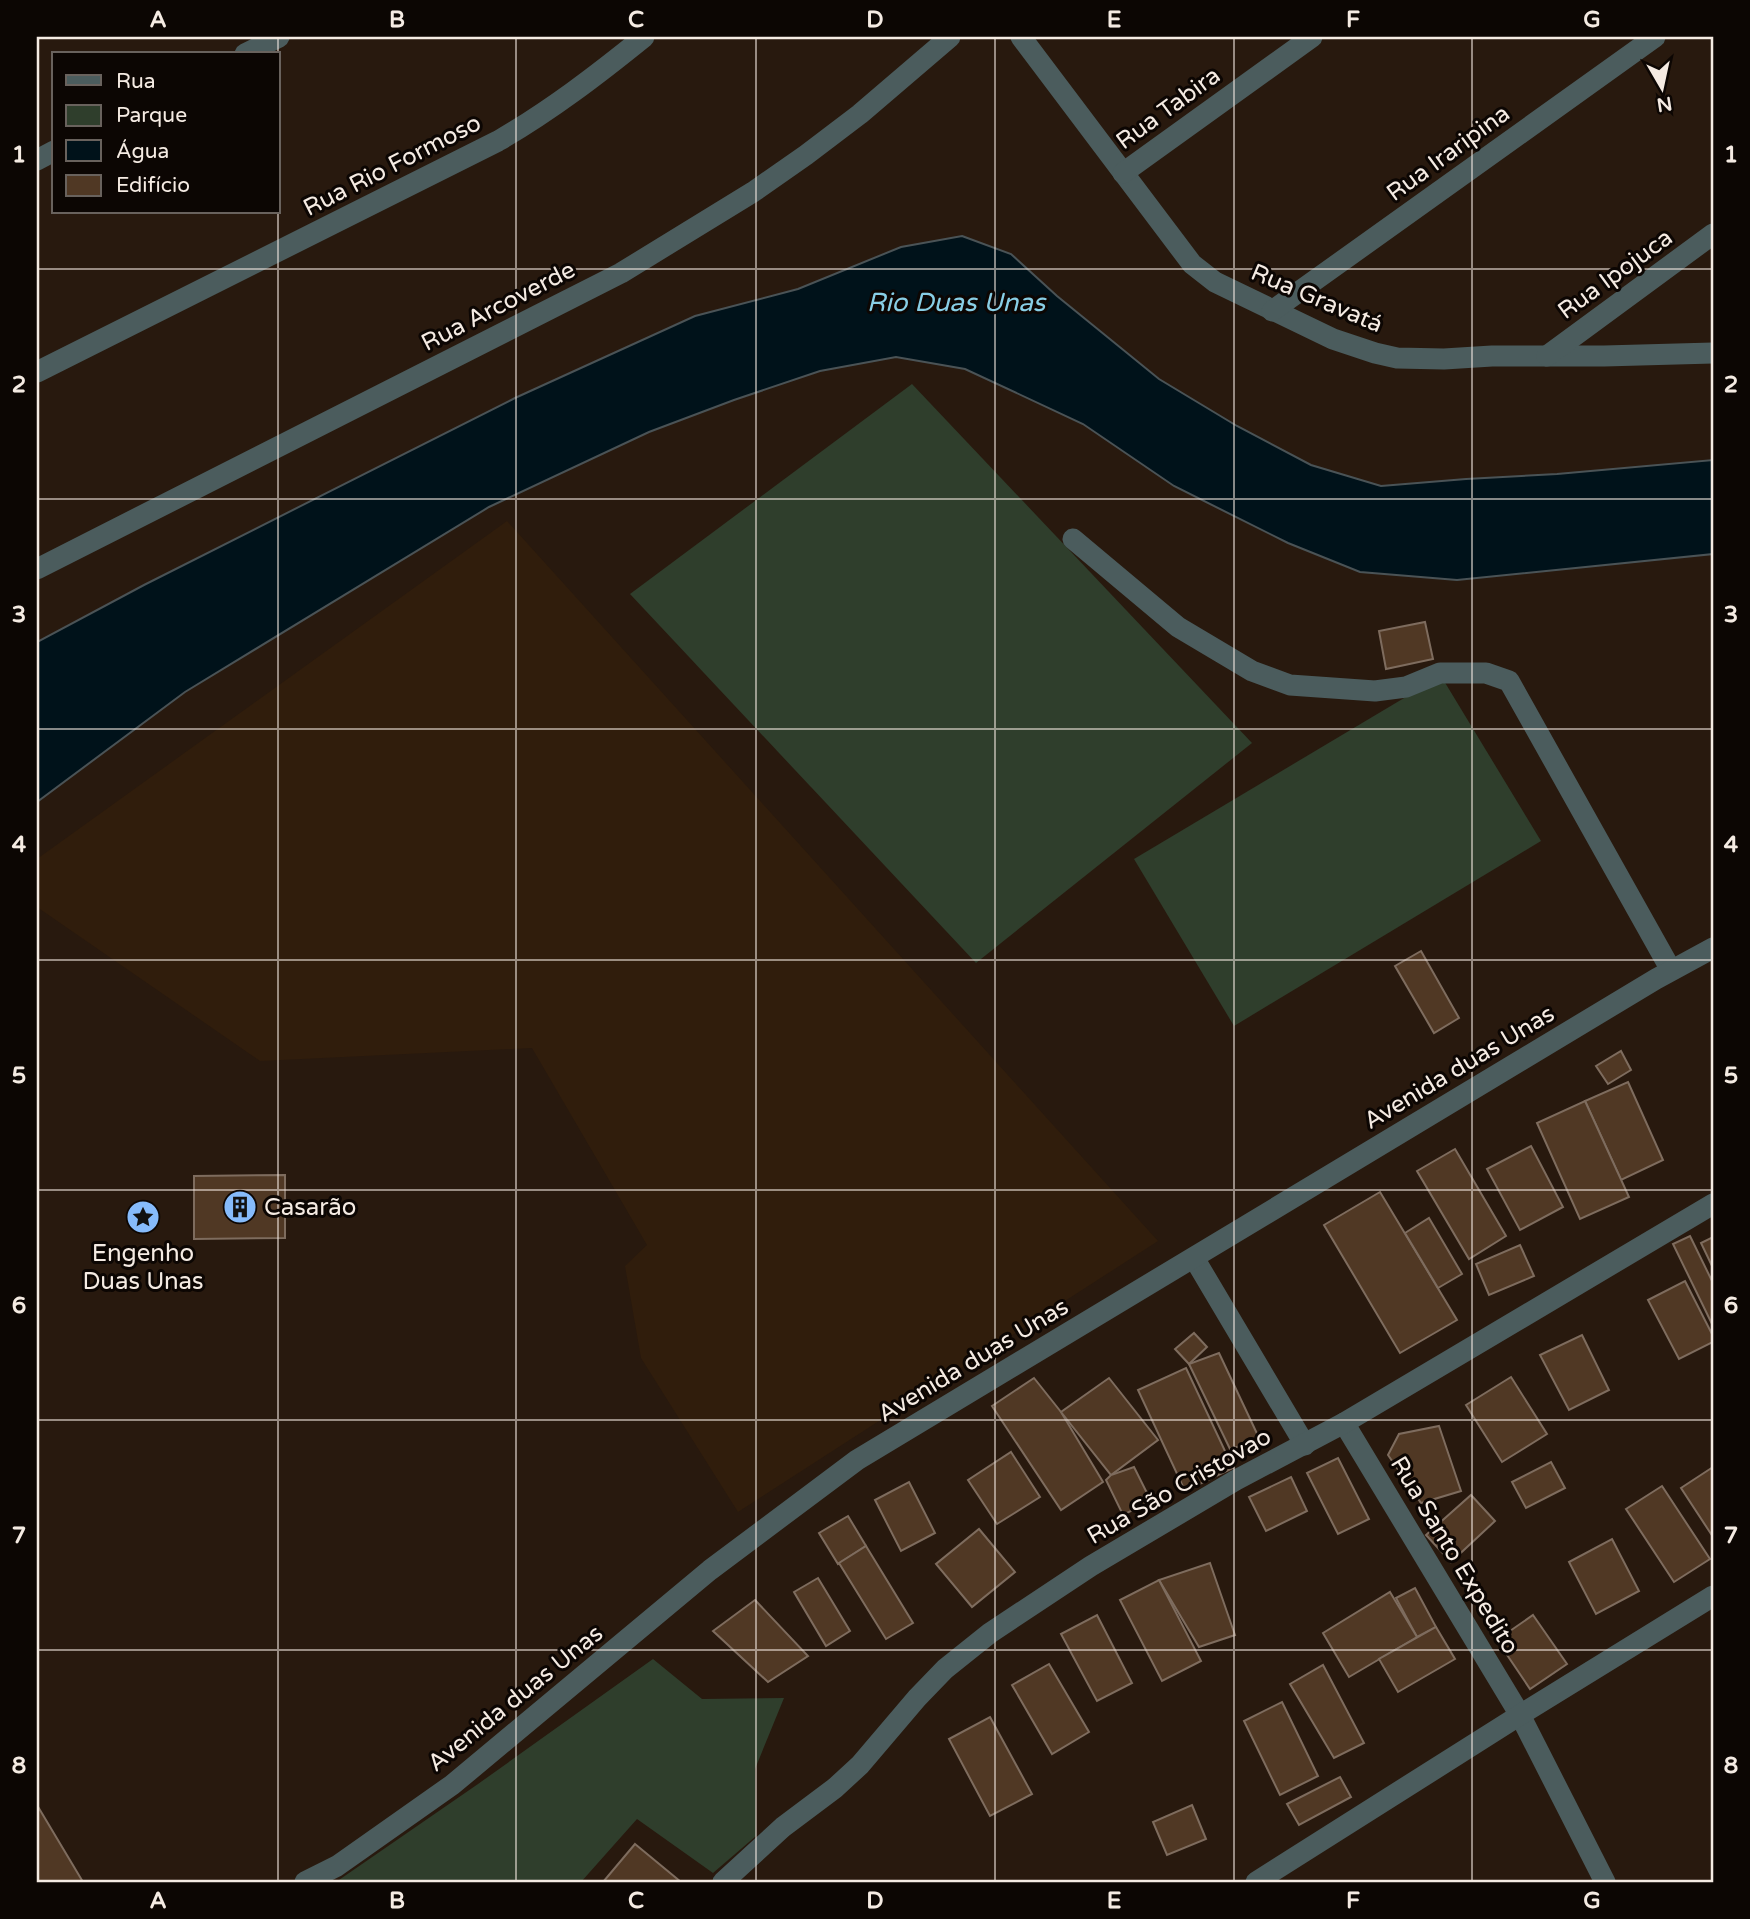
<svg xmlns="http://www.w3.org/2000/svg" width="1750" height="1919" font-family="'Varela Round',sans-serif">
<rect width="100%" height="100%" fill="#28190e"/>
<!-- built -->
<path fill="#301d0c" d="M507,521L1158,1241L738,1512L641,1358L625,1266L647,1245L532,1048L260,1061L37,907V859Z"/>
<!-- green -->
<g fill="#2f3e2c">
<path d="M912,384L1252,743L976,963L630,594Z"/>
<path d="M1441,676L1541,841L1234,1026L1134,859Z"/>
<path d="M653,1659L702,1699L784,1698L755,1769L756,1836L713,1873L637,1819L581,1882H336L478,1784Z"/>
</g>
<!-- water -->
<path fill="#00121a" stroke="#4a5356" stroke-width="2" d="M962,236L1011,254L1057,296L1159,379L1237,426L1311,465L1381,486L1466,479L1557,474L1713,460V554L1457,580L1360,572L1288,543L1174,486L1083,424L965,369L896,357L820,371L734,400L649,432L489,507L185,692L37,802V642L144,585L515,398L695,316L798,289L901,247Z"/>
<!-- building -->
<g fill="#503824" stroke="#7e6c5e" stroke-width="2">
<path d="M1425,622L1433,659L1386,669L1379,631Z"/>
<path d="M1421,951L1459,1018L1434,1033L1395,966Z"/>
<path d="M1621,1051L1631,1070L1608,1084L1596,1066Z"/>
<path d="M1628,1082L1663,1160L1621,1180L1585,1101Z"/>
<path d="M1585,1101L1629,1197L1580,1219L1537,1123Z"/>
<path d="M1531,1146L1563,1207L1520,1230L1487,1169Z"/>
<path d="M1455,1149L1506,1236L1469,1259L1417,1171Z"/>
<path d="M285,1175V1238L194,1239V1176Z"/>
<path d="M1380,1192L1457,1320L1400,1353L1324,1225Z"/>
<path d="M1429,1218L1462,1274L1438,1288L1405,1233Z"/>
<path d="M1690,1236L1713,1283V1326L1673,1244Z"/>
<path d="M1713,1237V1268L1701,1243Z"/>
<path d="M1520,1245L1534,1276L1489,1295L1476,1264Z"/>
<path d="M1685,1281L1713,1336V1342L1679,1359L1648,1300Z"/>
<path d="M1194,1333L1207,1347L1189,1364L1175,1349Z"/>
<path d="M1582,1335L1609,1390L1569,1410L1540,1355Z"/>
<path d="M1219,1353L1260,1440L1230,1449L1189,1364Z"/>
<path d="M1186,1368L1233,1468L1185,1491L1138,1390Z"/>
<path d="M1511,1377L1547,1434L1502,1462L1466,1405Z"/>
<path d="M1034,1378L1061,1412L1103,1482L1061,1510L992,1406Z"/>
<path d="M1109,1378L1158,1440L1111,1475L1061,1412Z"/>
<path d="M1439,1426L1461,1491L1421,1503L1388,1455L1399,1434Z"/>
<path d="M1011,1452L1040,1497L997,1524L968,1480Z"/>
<path d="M1338,1458L1369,1519L1338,1534L1307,1473Z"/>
<path d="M1551,1462L1565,1488L1526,1508L1512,1482Z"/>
<path d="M1134,1467L1151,1501L1123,1515L1106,1480L1111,1475Z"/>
<path d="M1713,1467V1537L1681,1488Z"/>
<path d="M1291,1477L1307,1511L1266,1531L1249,1497Z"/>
<path d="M909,1482L935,1533L901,1551L875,1500Z"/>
<path d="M1662,1486L1710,1559L1674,1582L1626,1509Z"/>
<path d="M1471,1495L1495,1521L1451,1562L1426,1535Z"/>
<path d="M848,1516L866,1546L838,1564L819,1533Z"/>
<path d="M979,1529L1015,1572L972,1607L936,1564Z"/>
<path d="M1612,1539L1639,1591L1596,1614L1569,1562Z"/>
<path d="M866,1546L913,1623L886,1639L839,1563Z"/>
<path d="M1210,1563L1235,1635L1199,1647L1159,1580Z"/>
<path d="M818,1578L850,1631L826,1646L794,1592Z"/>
<path d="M1159,1580L1201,1661L1162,1681L1120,1600Z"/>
<path d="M1415,1588L1436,1627L1417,1637L1396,1598Z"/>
<path d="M1390,1592L1417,1637L1349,1677L1323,1633Z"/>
<path d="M755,1600L808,1656L768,1682L713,1631Z"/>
<path d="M1097,1615L1132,1683L1097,1701L1061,1634Z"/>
<path d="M1533,1615L1567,1664L1530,1689L1497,1640Z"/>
<path d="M1436,1627L1455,1659L1398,1692L1379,1659Z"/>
<path d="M1049,1664L1089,1732L1052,1754L1012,1685Z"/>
<path d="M1323,1665L1364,1743L1334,1758L1290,1684Z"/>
<path d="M1282,1702L1318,1776L1280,1795L1244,1721Z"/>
<path d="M990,1717L1032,1794L990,1816L949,1739Z"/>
<path d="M1340,1777L1351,1797L1299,1825L1287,1804Z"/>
<path d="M37,1805L83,1882H37Z"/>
<path d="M1192,1805L1206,1839L1167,1855L1153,1822Z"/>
<path d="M635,1844L681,1882H603Z"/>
</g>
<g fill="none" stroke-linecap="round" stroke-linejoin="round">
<!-- minor -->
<g stroke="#4b5c5d" stroke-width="21">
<path d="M1021,37L1192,264L1215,282L1333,339L1375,353L1397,358L1444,359L1492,356H1604L1713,353"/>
<path d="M245,54L279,37"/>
<path d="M37,160L54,151"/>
<path d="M1123,173L1312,37"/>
<path d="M1272,311L1655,37"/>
<path d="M1547,356L1713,234"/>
<path d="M37,372L498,141C550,111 597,75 644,37"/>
<path d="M1073,539L1178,627L1252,671L1290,685L1375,691L1406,687L1440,673H1486L1509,681L1671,970"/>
<path d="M37,569L621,273L753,192L806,155L860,114L950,37"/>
<path d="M1194,1258L1305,1445"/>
<path d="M1344,1423L1520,1715L1605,1882"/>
<path d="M305,1882L337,1866L452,1785L710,1570L857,1460L1656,979L1713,948"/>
<path d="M723,1882L783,1827L835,1788L860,1765L917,1698L945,1669L990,1633L1091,1566L1236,1480L1344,1423L1713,1204"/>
<path d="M1256,1882L1520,1715L1713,1596"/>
</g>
</g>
<!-- grid -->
<path fill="none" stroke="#f5ebe3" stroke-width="2" stroke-opacity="0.55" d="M278,37V54M516,37V1882M756,37V1882M995,37V1882M1234,37V1882M1472,37V1882M278,212V1882M37,269H1713M37,499H1713M37,729H1713M37,960H1713M37,1190H1713M37,1420H1713M37,1650H1713"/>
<!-- icons -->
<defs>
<symbol id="building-disc" viewBox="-11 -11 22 22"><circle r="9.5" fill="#86bbfb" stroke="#0c0603"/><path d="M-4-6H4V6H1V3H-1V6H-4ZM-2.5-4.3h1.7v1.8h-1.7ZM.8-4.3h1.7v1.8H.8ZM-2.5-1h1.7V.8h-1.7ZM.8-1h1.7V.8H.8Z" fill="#111"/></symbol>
<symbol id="sight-disc" viewBox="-11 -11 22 22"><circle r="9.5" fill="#86bbfb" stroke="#0c0603"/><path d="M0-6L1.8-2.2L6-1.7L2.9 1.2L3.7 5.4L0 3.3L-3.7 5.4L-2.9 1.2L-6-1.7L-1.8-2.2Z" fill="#111"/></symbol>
</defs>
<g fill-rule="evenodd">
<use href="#building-disc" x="221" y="1188" width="38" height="38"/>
<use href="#sight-disc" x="124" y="1198" width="38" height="38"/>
</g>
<g text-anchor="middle" stroke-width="6" stroke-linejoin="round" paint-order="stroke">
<!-- street labels -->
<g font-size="24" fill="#f5ebe3" stroke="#0c0603">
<text transform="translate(1168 108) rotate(-36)" y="8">Rua Tabira</text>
<text transform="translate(1448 153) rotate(-36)" y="8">Rua Iraripina</text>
<text transform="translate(392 165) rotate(-27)" y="8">Rua Rio Formoso</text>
<text transform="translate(1615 274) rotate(-36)" y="8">Rua Ipojuca</text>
<text transform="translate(1317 298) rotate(23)" y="8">Rua Gravatá</text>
<text transform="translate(498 306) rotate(-27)" y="8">Rua Arcoverde</text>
<text transform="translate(1459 1067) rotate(-31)" y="8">Avenida duas Unas</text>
<text transform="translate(973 1360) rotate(-31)" y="8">Avenida duas Unas</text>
<text transform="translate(1179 1486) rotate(-30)" y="8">Rua São Cristovao</text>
<text transform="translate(1455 1555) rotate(59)" y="8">Rua Santo Expedito</text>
<text transform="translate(515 1698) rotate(-39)" y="8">Avenida duas Unas</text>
</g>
<!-- poi labels -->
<g font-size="24" fill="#f5ebe3" stroke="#0c0603" text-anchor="start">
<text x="264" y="1215">Casarão</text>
<text x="143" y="1261" text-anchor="middle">Engenho<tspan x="143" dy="28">Duas Unas</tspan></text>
</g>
<!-- water labels -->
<g font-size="26" font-style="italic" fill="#88cee5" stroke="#0c0603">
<text x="956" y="311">Rio Duas Unas</text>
</g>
</g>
<!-- border -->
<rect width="1750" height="1919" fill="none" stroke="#0c0603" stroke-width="77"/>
<!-- legend -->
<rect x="52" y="52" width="228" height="161" fill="#0c0603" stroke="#69625d" stroke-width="2"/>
<rect x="66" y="75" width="35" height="10" fill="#4b5c5d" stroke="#69625d" stroke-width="2"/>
<text x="116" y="88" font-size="21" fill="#f5ebe3">Rua</text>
<rect x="66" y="105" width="35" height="21" fill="#2f3e2c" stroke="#69625d" stroke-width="2"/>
<text x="116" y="122" font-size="21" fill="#f5ebe3">Parque</text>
<rect x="66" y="140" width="35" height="21" fill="#00121a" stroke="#69625d" stroke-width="2"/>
<text x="116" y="158" font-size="21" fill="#f5ebe3">Água</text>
<rect x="66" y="175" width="35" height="21" fill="#503824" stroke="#69625d" stroke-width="2"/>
<text x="116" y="192" font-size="21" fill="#f5ebe3">Edifício</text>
<!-- north arrow -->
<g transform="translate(1662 88) rotate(171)" stroke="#0c0603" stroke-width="5" paint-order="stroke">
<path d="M0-5L12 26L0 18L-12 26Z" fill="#f5ebe3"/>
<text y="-10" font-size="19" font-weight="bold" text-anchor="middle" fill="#f5ebe3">N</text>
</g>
<rect x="38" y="38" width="1674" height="1843" fill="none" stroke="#f5ebe3" stroke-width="2.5"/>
<g font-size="23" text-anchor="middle" font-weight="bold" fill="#f5ebe3">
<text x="158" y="27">A</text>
<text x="397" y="27">B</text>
<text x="636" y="27">C</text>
<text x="875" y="27">D</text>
<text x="1114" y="27">E</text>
<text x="1353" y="27">F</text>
<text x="1592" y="27">G</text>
<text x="19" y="162">1</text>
<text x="1731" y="162">1</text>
<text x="19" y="392">2</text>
<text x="1731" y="392">2</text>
<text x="19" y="622">3</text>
<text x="1731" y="622">3</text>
<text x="19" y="852">4</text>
<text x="1731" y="852">4</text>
<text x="19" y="1083">5</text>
<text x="1731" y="1083">5</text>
<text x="19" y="1313">6</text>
<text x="1731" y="1313">6</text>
<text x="19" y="1543">7</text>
<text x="1731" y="1543">7</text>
<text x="19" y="1773">8</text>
<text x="1731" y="1773">8</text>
<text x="158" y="1908">A</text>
<text x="397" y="1908">B</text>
<text x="636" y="1908">C</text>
<text x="875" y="1908">D</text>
<text x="1114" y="1908">E</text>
<text x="1353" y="1908">F</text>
<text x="1592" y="1908">G</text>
</g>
</svg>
